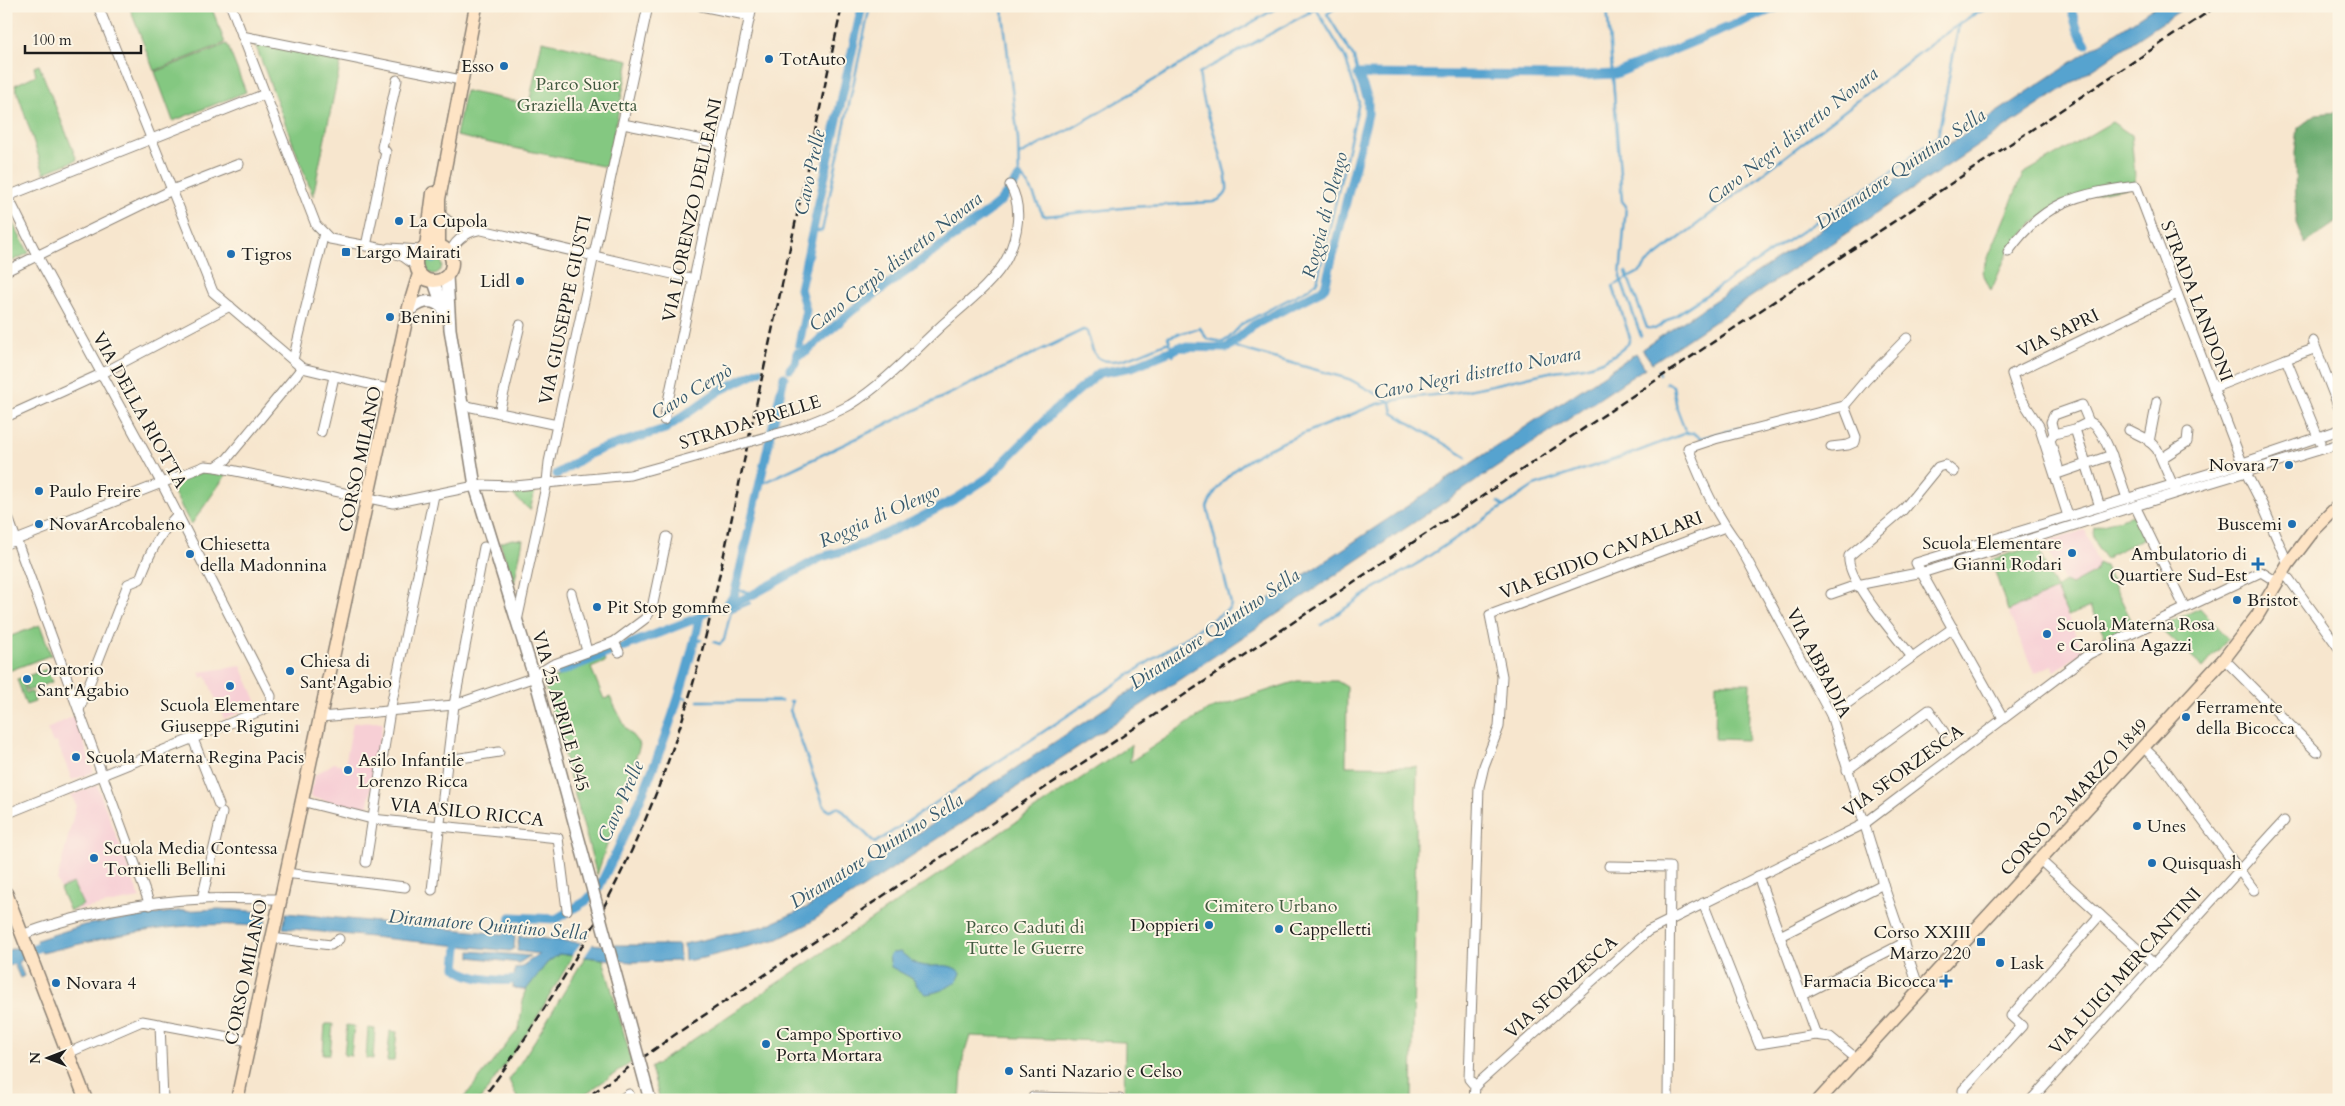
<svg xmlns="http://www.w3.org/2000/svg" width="2345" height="1106" font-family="Cardo,serif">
<rect width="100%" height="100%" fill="#fcf5e5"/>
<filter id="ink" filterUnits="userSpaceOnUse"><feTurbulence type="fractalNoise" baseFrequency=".02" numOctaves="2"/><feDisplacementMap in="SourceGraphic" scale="10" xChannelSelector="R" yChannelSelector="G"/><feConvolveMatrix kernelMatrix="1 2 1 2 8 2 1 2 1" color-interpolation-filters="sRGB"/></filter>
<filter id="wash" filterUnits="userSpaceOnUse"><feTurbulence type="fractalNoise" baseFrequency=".0096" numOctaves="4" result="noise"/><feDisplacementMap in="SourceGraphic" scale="20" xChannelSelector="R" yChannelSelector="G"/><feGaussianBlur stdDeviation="1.12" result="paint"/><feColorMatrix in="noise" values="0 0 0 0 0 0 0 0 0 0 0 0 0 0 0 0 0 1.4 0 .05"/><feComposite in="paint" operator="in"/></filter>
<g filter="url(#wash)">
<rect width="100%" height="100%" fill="#f7e6ce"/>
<!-- built -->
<g fill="#f7cfd5">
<path d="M2085,530L2098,563L2095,572L2071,585L2065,582L2044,543Z"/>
<path d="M2056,589L2083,652L2055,671L2052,665L2034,673L2008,611Z"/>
<path d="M241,666L258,705L224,719L206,676L202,678L199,672Z"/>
<path d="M74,716L94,772L72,780L57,742L53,743L47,729Z"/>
<path d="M383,722L367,810L310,797L315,775L334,763L345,765L353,723Z"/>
<path d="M97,785L140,898L70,911L57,881L76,805L71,795Z"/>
</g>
<!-- green -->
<g fill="#84c881" stroke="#50724e">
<path d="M129,6H211L225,43L154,71Z"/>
<path d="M542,41L629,60L607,167L456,136L465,91L529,104Z"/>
<path d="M257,42L341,61L313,196L255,44Z"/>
<path d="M227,44L246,92L173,121L155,72Z"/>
<path d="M39,65L77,160L44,173L15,85L36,75L34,67Z"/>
<path d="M2112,122L2131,135L2136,186L2072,198L2033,223L2008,252L1991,291L1982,272L2023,174Z"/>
<path d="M6,211L29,253L6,264Z"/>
<circle cx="433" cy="265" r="9"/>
<path d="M205,471L226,475L191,525L170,485Z"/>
<path d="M513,491H535L530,510L514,496Z"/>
<path d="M2137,514L2148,536L2108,556L2109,558L2106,559C2098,549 2091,539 2094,527Z"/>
<path d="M512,539L523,540L514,584L500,543Z"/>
<path d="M2036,545L2056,589L2065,582L2071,585L2095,572L2098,563L2105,566L2133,624L2106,638L2090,607L2068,616L2056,590L2008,611L1991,560Z"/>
<path d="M2200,608L2228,639L2203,668L2159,627Z"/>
<path d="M40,625L51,655L6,672V638Z"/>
<path d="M604,658L605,662L591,668L604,699L610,697L626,728L640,745L597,875L543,679L550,672L552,679Z"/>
<path d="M47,669L52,682L27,691L22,678Z"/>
<path d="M21,678L26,693L32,692L35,702L26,705L17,679Z"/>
<path d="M1297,681H1337L1347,687L1346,766L1417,767L1412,1100H1124L1125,1042L970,1036L963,1058L960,1100H660L651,1068L1132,744L1130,762L1208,710Z"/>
<path d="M1716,683H1750L1748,740L1715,739Z"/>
<path d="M73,883L83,905L70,911L60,889Z"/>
<path d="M559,954L573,956L533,1024L480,1100H462L519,1029L524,994L527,988L547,963Z"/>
<path d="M585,957L603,959L632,1062L576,1100H518L509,1080L537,1037Z"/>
<path d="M325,1024H333L330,1054H323Z"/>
<path d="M347,1025L354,1026L351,1056L344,1055Z"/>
<path d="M368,1028L375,1029L373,1059L366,1058Z"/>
<path d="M390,1031L397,1032L394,1061H387Z"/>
</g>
<!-- forest -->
<path fill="#6bac6f" stroke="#446446" d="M2339,112V220L2305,244L2296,223L2295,152L2298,128L2316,114Z"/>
<!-- water -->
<g fill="#56a3cf" stroke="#396076">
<path d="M2156,6H2187L1652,363L1642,349Z"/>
<path d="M1636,353L1645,368L1095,736L806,925L778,939L703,958L685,961L684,944L765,926L808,907Z"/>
<path d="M219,909L266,912L265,924H262L261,927C188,918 112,936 42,953L37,940L84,925L179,911Z"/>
<path d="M286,913L512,935L515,937L514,949L510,951L283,928Z"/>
<path d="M519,936L600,945H679L680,961L631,962L559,954L547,963L526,990L513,988L515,968L521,967L539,954L517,951Z"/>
<path d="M18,947L23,959L18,962L24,976L20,978L14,964L6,967V951Z"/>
<path d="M470,951L530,956L519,963L470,957Z"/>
<path d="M900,952C907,956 912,964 920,965C936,969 948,960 961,973C958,985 938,993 926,994L918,987L913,979L891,967L889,956L892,953Z"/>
</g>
<!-- pier -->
<path fill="#f7e6ce" d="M582,941L594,942L583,959L571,958Z"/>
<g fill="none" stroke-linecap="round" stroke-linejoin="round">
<!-- stream -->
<g stroke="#56a3cf" stroke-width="2.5">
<path d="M1002,6L1018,139L1019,178L1022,177L1032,191L1043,215L1046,216L1132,207L1213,202C1219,200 1226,197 1227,190C1229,176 1211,124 1206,108C1202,97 1201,84 1199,73L1321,6"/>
<path d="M1306,6L1310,13"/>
<path d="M1338,6L1327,14L1354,58L1358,74"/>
<path d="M1607,6L1612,71"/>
<path d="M1613,79L1622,201L1626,206L1620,277L1641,336"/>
<path d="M1019,155L1069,130L1280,6"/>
<path d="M813,231H822L870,6"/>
<path d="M1626,272L1647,328L1655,329L1906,162L1910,157L1938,136L1959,24"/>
<path d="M1170,343L1168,337L1200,328L1207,339L1223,342L1229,338L1242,324L1308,289L1317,282L1359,102L1345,57L1318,12"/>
<path d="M1231,346L1349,379L1391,402L1393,413L1466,457"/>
<path d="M796,360L809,354L810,348"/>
<path d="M1658,370L1660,374"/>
<path d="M1686,433H1693L1701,438L1739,428"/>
<path d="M759,485L1083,330L1087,331C1089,338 1091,347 1094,353C1106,374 1150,348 1166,343H1170L1173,356"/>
<path d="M1498,502L1503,506"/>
<path d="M736,590L754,593"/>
<path d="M1321,625L1375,588L1420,562L1534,486L1636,452L1686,433L1677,409L1673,386L1666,383"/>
<path d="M694,642L701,640"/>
<path d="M714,642L720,644L724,640L731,611L750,603"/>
<path d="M680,696L686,698"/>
<path d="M698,701H781"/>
<path d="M790,701H792L790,710L824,806L829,811L836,807L840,808L875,843L1230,608L1231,604L1207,507C1227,459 1281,443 1325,425C1343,419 1360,410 1378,404C1403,397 1431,396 1457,392C1490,386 1522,378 1554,371C1566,369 1579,369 1591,365C1602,362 1628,350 1630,338L1613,286L1641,271L1647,263L1939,38L1971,16L1992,6"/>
</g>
<!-- canal -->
<g stroke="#56a3cf" stroke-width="9">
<path d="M2070,6L2078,31L2086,44"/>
<path d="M433,259L434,239"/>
<path d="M799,344L806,310L800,289L862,6"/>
<path d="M801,353L810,348L853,310L988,212L999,203L1019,178"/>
<path d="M790,369L795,363L797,353"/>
<path d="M557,474L587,455L601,449L665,429L719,391L759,371"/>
<path d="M728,603L734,596L784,377"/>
<path d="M723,608L750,596L822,557L853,548L914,521L957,498L989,477L1054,411L1099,373L1132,367L1180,347L1227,348L1254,325L1322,290L1325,287L1368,114V99L1358,74L1570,76L1615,74L1780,6"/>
<path d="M559,672L697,618"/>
<path d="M459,938L456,967C467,980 507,983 523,978"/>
<path d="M507,943L511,917L556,919L586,901L599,887C643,801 680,710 700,616L708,610"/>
<path d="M6,960L50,943"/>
</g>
</g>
</g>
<g filter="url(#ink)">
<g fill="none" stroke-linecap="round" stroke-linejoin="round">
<defs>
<g id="minor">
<path d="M98,6L213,292L302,368L393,390"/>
<path d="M231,6L316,225L330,239L384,249L404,257L415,265"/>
<path d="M701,6L750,16"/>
<path d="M242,36L456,79"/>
<path d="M623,124L723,144"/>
<path d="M6,193L37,255L162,484L271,696L270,706L260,711L6,814"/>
<path d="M8,196L265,94"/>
<path d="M439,214L451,223L694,279"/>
<path d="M366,246L386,152L382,147L397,80"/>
<path d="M389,248L421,250"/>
<path d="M2008,252C2044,201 2077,194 2136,186L2246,473L2262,504L2288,564"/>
<path d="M450,255C452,243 466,232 478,230"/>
<path d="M6,271L172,190L239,164"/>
<path d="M2313,341L2339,408"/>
<path d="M2286,359L2311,350"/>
<path d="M293,360L324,233"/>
<path d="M2213,388L2286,359L2320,442"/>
<path d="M462,405L557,425"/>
<path d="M1844,406L1866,380L1907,338"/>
<path d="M499,413L520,325"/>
<path d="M6,417L101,374L230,306"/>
<path d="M664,420L752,6"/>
<path d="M2089,422C2105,425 2121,482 2127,498"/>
<path d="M794,429C813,422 832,415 850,405C884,384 913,352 942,325C962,307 995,282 1007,258C1018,235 1023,207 1010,185"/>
<path d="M2075,429L2089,422L2082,405L2054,415L2051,422L2054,434L2075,429L2100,507"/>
<path d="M2129,430L2147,439L2157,449L2174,488"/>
<path d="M321,432L334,377"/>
<path d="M2054,434L2050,440L2058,467"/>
<path d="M2149,442L2157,401"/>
<path d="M1831,447L1848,445L1855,442L1856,437L1844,406L1715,439L1688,448C1702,482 1716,516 1739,545L1831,715L1883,884L1920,991"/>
<path d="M2162,458L2187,442L2188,432"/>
<path d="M216,467L393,503L480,485L515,486L630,475L706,454"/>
<path d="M2060,473L2112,455"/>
<path d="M2135,506L2185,608"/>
<path d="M6,512L150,905"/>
<path d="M2068,516L2039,426L2019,395L2012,374L2177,294"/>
<path d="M6,544L205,466L216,467L227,459L302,368"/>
<path d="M2283,574L2289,579L2339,648"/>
<path d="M571,593L587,651"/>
<path d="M1831,594L1857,585L1928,571L2183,491L2339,444"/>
<path d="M517,621L547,482L549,462L648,6"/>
<path d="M614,642L619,652"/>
<path d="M1912,657C1897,637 1845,579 1849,556L1903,510L1938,467L1945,465L1954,472"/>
<path d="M2224,659L2317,752"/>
<path d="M79,710L128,584L140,579C149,554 159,534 178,514"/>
<path d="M1831,715L1953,628"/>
<path d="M321,717L454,705L529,679L552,665L614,642L646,618L652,608L667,537"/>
<path d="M2003,718L1916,563L2237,465L2339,430"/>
<path d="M193,739L219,805"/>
<path d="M2144,748L2161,764L2254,890"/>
<path d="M448,760L499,752"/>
<path d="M1847,770L1929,710L1944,732"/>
<path d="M301,801L372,819L558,838L567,910"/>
<path d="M2040,860L2154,964"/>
<path d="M366,862L390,711L434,495"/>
<path d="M1609,866L1670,867L1668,1100"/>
<path d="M285,873L405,887"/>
<path d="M1758,876L1816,1035L1830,1037L1857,1059"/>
<path d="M432,890L454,705L484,547"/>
<path d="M202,899L222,813"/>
<path d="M1703,903L1759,1044L1816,1035"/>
<path d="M22,935C73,915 148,901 203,899C228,898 254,899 279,899"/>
<path d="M1780,936L1883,884"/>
<path d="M271,938L331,945L339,939"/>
<path d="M1802,995L1904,943"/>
<path d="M160,1024L163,1100"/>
<path d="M68,1053L142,1021L250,1041"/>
<path d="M1475,1086L1469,1079L1479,787L1484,766L1499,727L1502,676L1490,615L1725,527"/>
<path d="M1033,1097L1120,1099"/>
<path d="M620,1100L629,1094L631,1100"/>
<path d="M1474,1100L1475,1086L1648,931L1864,824L2089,654L2261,572L2277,582"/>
<path d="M1963,1100V1090L2022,1026L2011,1016L2100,915"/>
<path d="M2031,1100L2284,821"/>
</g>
<g id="tertiary">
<path d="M447,276L450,329L475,486L537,686"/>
<path d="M434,282L444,311"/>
<path d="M413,308C424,300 434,299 443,309"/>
</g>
<g id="secondary">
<circle cx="434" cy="263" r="18"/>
<path d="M439,246V199L476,6"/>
<path d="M426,247L433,193"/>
<path d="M6,893L86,1100"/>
<path d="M237,1100L409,307L419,274"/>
<path d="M1819,1100L2224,659L2257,616L2288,564L2313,531L2339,505"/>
</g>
</defs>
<!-- minor casing -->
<use href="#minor" stroke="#8a8175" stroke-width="11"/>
<!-- tertiary casing -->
<use href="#tertiary" stroke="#8a8175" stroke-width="14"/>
<!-- secondary casing -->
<use href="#secondary" stroke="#8a8175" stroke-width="15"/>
<!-- minor -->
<use href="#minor" stroke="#fff" stroke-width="9"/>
<!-- tertiary -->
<use href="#tertiary" stroke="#fff" stroke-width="11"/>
<!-- secondary -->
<use href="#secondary" stroke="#fee4c5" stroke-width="12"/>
<!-- rail -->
<g stroke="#1c1c1c" stroke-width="2.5" stroke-dasharray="8 4" stroke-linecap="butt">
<path d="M481,1100C508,1066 531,1029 554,993C633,867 680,751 713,605L842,6"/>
<path d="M583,1100L676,1034L2217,6"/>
</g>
<defs>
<path id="minor-bridge" d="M706,454L794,429"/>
<path id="tertiary-bridge" d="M537,686L650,1100"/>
</defs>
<!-- minor-bridge casing -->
<use href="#minor-bridge" stroke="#8a8175" stroke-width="11" stroke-linecap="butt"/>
<!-- tertiary-bridge casing -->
<use href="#tertiary-bridge" stroke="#8a8175" stroke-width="14" stroke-linecap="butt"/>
<!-- minor-bridge -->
<use href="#minor-bridge" stroke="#fff" stroke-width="9"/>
<!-- tertiary-bridge -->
<use href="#tertiary-bridge" stroke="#fff" stroke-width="11"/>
</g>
</g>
<!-- markers -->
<g fill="#1f6fb2" stroke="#fcf5e5" stroke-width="2">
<circle cx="769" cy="59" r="5"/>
<circle cx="504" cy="66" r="5"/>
<circle cx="399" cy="221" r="5"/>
<rect x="341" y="247" width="10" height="10" rx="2.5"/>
<circle cx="231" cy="254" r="5"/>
<circle cx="520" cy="281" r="5"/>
<circle cx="390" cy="317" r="5"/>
<circle cx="2289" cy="465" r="5"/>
<circle cx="39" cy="491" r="5"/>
<circle cx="39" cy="524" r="5"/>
<circle cx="2292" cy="524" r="5"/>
<circle cx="2072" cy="553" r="5"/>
<circle cx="190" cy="554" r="5"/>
<path d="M2255.5 556.5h5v5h5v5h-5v5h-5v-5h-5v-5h5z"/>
<circle cx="2237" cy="600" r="5"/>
<circle cx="597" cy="607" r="5"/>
<circle cx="2047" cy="634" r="5"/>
<circle cx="290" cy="671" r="5"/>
<circle cx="27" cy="679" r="5"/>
<circle cx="230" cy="686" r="5"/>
<circle cx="2186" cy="717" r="5"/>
<circle cx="76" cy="757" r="5"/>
<circle cx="348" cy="770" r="5"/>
<circle cx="2137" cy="826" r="5"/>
<circle cx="94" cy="858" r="5"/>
<circle cx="2152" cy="863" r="5"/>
<circle cx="1209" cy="925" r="5"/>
<circle cx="1279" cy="929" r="5"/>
<rect x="1976" y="937" width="10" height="10" rx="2.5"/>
<circle cx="2000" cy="963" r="5"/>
<path d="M1943.5 973.5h5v5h5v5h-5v5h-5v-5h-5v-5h5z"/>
<circle cx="56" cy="983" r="5"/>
<circle cx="766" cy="1044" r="5"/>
<circle cx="1009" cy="1071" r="5"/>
</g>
<g text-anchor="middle" stroke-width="4" stroke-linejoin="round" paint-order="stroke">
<!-- poi labels -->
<g font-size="18" fill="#1c1c1c" stroke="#fcf5e5" text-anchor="start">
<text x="779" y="65">TotAuto</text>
<text x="494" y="72" text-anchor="end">Esso</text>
<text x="409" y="227">La Cupola</text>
<text x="356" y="258">Largo Mairati</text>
<text x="241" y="260">Tigros</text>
<text x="510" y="287" text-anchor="end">Lidl</text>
<text x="400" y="323">Benini</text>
<text x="2279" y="471" text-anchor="end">Novara 7</text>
<text x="49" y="497">Paulo Freire</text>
<text x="49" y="530">NovarArcobaleno</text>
<text x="2282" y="530" text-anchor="end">Buscemi</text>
<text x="2062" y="549" text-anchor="end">Scuola Elementare<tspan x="2062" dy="21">Gianni Rodari</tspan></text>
<text x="200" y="550">Chiesetta<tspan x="200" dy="21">della Madonnina</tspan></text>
<text x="2247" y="560" text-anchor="end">Ambulatorio di<tspan x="2247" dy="21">Quartiere Sud-Est</tspan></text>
<text x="2247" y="606">Bristot</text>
<text x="607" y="613">Pit Stop gomme</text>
<text x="2057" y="630">Scuola Materna Rosa<tspan x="2057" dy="21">e Carolina Agazzi</tspan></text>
<text x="300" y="667">Chiesa di<tspan x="300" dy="21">Sant'Agabio</tspan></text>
<text x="37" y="675">Oratorio<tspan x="37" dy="21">Sant'Agabio</tspan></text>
<text x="230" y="711" text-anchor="middle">Scuola Elementare<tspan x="230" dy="21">Giuseppe Rigutini</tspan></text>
<text x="2196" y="713">Ferramente<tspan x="2196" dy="21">della Bicocca</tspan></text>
<text x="86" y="763">Scuola Materna Regina Pacis</text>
<text x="358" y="766">Asilo Infantile<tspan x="358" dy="21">Lorenzo Ricca</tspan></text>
<text x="2147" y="832">Unes</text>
<text x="104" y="854">Scuola Media Contessa<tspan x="104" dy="21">Tornielli Bellini</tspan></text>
<text x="2162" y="869">Quisquash</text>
<text x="1199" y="931" text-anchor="end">Doppieri</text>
<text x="1289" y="935">Cappelletti</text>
<text x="1971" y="938" text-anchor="end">Corso XXIII<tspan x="1971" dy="21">Marzo 220</tspan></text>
<text x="2010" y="969">Lask</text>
<text x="1936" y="987" text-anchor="end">Farmacia Bicocca</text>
<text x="66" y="989">Novara 4</text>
<text x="776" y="1040">Campo Sportivo<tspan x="776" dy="21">Porta Mortara</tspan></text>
<text x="1019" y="1077">Santi Nazario e Celso</text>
</g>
<!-- park labels -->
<g font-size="18" fill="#40583f" stroke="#fcf5e5">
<text x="577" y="90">Parco Suor<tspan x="577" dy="21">Graziella Avetta</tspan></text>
<text x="1271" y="912">Cimitero Urbano</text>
<text x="1025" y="933">Parco Caduti di<tspan x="1025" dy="21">Tutte le Guerre</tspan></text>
</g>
<!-- street labels -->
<g font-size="18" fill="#1c1c1c" stroke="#fcf5e5">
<text transform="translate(692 210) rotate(-78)" y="6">VIA LORENZO DELLEANI</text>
<text transform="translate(2197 301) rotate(69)" y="6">STRADA LANDONI</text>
<text transform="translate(565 310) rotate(-78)" y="6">VIA GIUSEPPE GIUSTI</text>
<text transform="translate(2058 333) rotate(-26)" y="6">VIA SAPRI</text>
<text transform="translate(140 410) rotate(61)" y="6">VIA DELLA RIOTTA</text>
<text transform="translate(750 422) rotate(-17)" y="6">STRADA PRELLE</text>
<text transform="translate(360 459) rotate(-78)" y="6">CORSO MILANO</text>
<text transform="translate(1601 555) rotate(-21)" y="6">VIA EGIDIO CAVALLARI</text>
<text transform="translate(1819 663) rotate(63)" y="6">VIA ABBADIA</text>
<text transform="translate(561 711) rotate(74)" y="6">VIA 25 APRILE 1945</text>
<text transform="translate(1903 771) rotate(-36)" y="6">VIA SFORZESCA</text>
<text transform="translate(2074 797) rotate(-47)" y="6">CORSO 23 MARZO 1849</text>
<text transform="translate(467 812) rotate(6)" y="6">VIA ASILO RICCA</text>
<text transform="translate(2125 971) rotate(-48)" y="6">VIA LUIGI MERCANTINI</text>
<text transform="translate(246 972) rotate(-78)" y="6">CORSO MILANO</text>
<text transform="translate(1561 987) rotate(-42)" y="6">VIA SFORZESCA</text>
</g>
<!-- water labels -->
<g font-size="19" font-style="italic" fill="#36596d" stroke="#fcf5e5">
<text transform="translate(1792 135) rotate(-38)" y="7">Cavo Negri distretto Novara</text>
<text transform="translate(1900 168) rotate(-34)" y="7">Diramatore Quintino Sella</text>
<text transform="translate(809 172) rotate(-78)" y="7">Cavo Prelle</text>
<text transform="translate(1324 215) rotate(-75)" y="7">Roggia di Olengo</text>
<text transform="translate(895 261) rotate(-38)" y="7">Cavo Cerpò distretto Novara</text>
<text transform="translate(1477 372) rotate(-11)" y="7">Cavo Negri distretto Novara</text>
<text transform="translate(691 391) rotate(-31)" y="7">Cavo Cerpò</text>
<text transform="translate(879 515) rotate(-24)" y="7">Roggia di Olengo</text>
<text transform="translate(1214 628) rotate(-34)" y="7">Diramatore Quintino Sella</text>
<text transform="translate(620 801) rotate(-66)" y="7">Cavo Prelle</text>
<text transform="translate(876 850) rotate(-32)" y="7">Diramatore Quintino Sella</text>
<text transform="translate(488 924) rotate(5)" y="7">Diramatore Quintino Sella</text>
</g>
</g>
<!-- margin -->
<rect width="2345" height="1106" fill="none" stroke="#fcf5e5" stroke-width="25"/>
<!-- north arrow -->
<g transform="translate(48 1058) rotate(270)" stroke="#fcf5e5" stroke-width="4" paint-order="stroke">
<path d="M0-4L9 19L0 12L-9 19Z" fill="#1c1c1c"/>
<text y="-8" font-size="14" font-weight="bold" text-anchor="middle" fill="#1c1c1c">N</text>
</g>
<!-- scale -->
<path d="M25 45v8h116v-8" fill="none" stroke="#1c1c1c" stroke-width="2.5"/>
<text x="32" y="45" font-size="15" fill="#1c1c1c" stroke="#fcf5e5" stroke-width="4" paint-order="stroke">100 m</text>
</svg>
